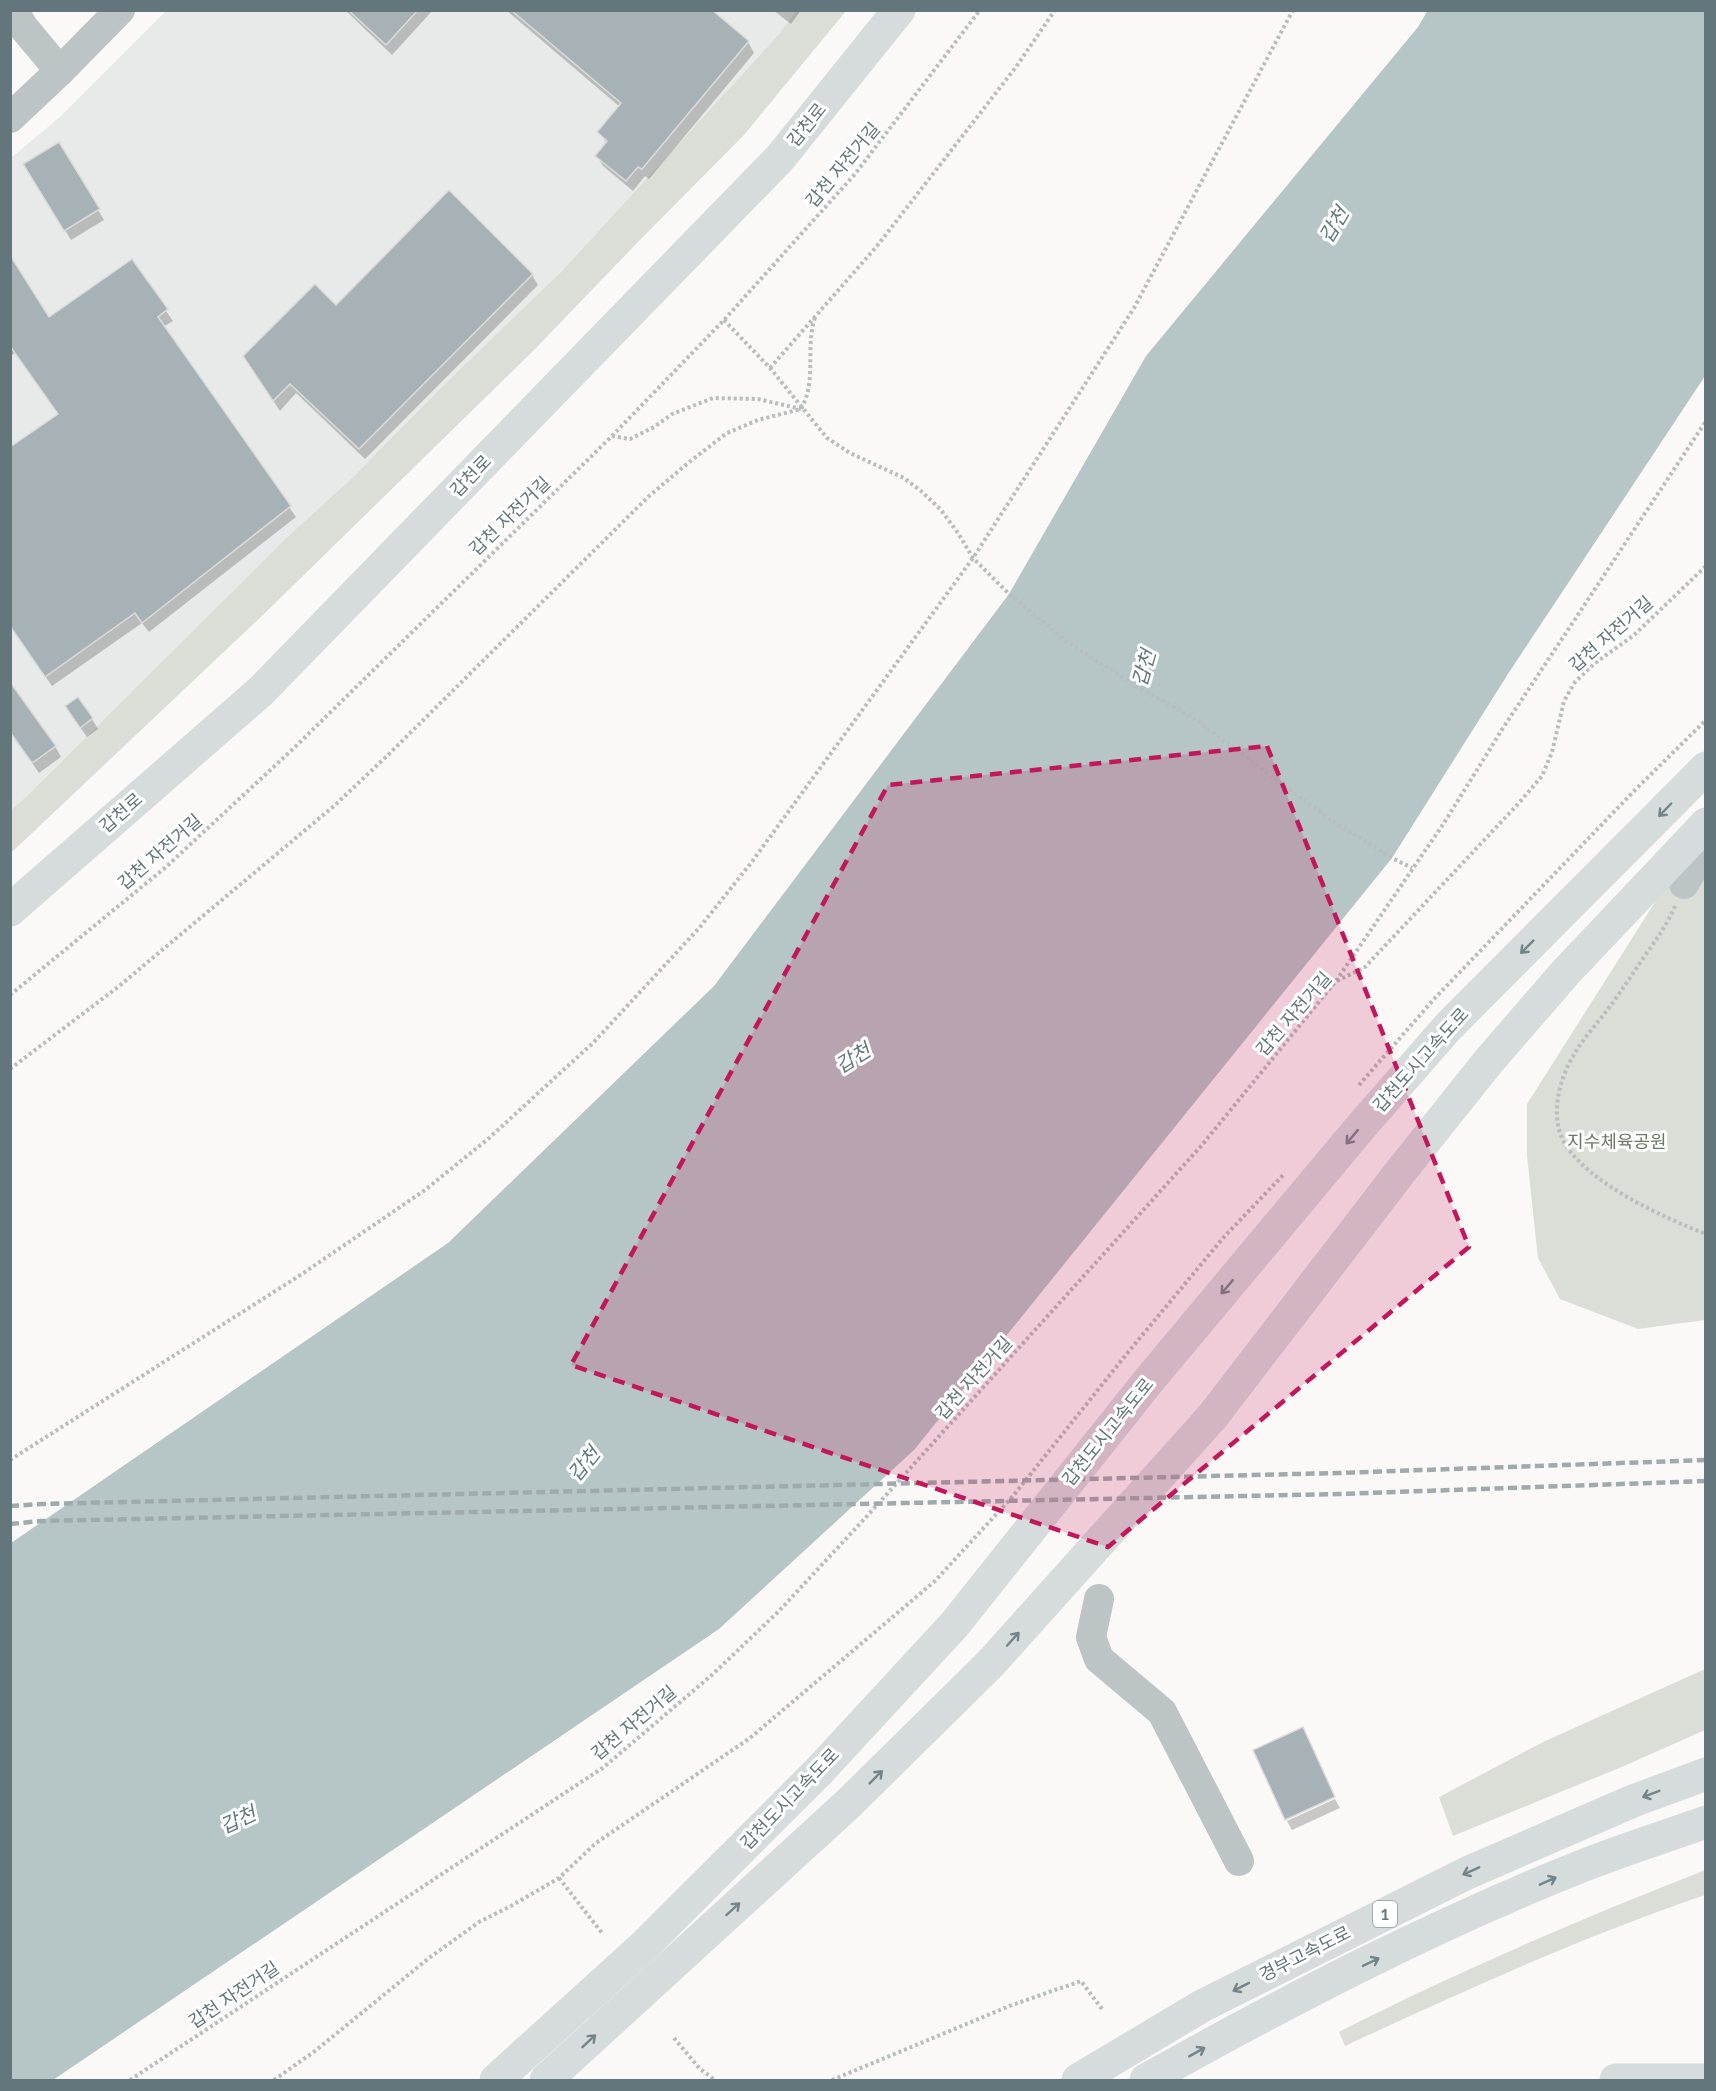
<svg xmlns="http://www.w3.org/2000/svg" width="1716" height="2091" font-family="Lato,'Noto Sans KR',sans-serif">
<rect width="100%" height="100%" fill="#faf9f8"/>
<!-- built -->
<path fill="#e8e9e9" d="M166,11H796L779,34L561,272L352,478L285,539L27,796L11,810V158L61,116Z"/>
<!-- green -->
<g fill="#dbded7">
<path d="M796,11H846L744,135L639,241L535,349L264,614L11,853V810L27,796L285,539L352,478L446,383L561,272L779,34Z"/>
<path d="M1705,838V1320L1638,1329L1560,1299L1538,1258L1527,1156V1104L1662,891Z"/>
<path d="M1705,1669V1730L1624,1766L1453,1836L1439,1797L1543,1742Z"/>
<path d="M1705,1870V1895C1582,1937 1463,1991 1345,2046L1339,2032C1458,1971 1581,1919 1705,1870Z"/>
</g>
<!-- water -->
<path fill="#b6c6c6" d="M1428,10L1705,11V376L1508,674L1392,858L914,1450L719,1629L53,2080H11V1543L448,1243L714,986L1009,594L1146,356L1418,27Z"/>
<!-- shadow -->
<g fill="#0003">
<path d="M345,10H433L392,55Z"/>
<path d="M506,10H710L748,42L754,53L649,179L645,176L633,191L603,166L597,156L607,144L599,132L620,107Z"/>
<path d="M773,10H801L791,24Z"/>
<path d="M59,144L104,220L71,240L31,175Z"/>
<path d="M449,192L532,275L538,285L365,459L296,393L280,411L251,367L336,307Z"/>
<path d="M10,257L48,320L131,261L173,321L163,327L296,517L149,632L142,623L52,686L10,626L59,415L16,353L10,356Z"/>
<path d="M73,717L92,719L98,729L87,737Z"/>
<path d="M10,731L55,746L61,757L39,773Z"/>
<path d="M1335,1799L1340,1808L1292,1830L1287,1821Z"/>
</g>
<!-- building -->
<g fill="#a6b2b5" stroke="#dcdbda" stroke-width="1.5">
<path d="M348,10H418L386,45Z"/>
<path d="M511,10H712L749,41L642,169L638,167L626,181L595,156L607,141L597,132L621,103Z"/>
<path d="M59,142L100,209L64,231L23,164Z"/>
<path d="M449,190L533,274L359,449L290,384L273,401L243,356L315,284L336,305Z"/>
<path d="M10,255L49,317L132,259L168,309L158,317L291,506L142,623L135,613L45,677L10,626V447L58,414L10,346Z"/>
<path d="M10,682L56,746L32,763L10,732Z"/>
<path d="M78,697L93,718L80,728L65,706Z"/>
<path d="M1303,1727L1335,1797L1285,1820L1253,1750Z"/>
</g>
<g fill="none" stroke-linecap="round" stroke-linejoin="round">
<!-- path -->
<g stroke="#b8bdbe" stroke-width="4" stroke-dasharray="3 3" stroke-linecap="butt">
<path d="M724,320L770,368L827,438L850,453L904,478L921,491L941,510L958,533L973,558L1009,594L1066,641L1139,688L1192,717L1331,820L1392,858L1412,868"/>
<path d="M770,368L877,246L1016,67L1055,10"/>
<path d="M612,436L630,439L654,427L672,414L713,398L758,399L801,409"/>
<path d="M1675,906C1667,925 1656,940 1644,957C1631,976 1619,995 1605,1013C1595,1026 1583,1039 1575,1053C1559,1078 1549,1117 1565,1144C1590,1184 1662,1217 1706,1234"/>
<path d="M1337,981L1365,967L1518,804L1542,776L1552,752L1564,701L1575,682L1595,663L1633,636L1706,566"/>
<path d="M10,995L166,867L294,748L612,436L724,320L855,174L980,10"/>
<path d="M10,1069L118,987L334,806L389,754L648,497L688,463L727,433L758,420L801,409C818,379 804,346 816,315"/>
<path d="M1359,1085L1435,998L1635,790L1706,720"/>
<path d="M10,1460L302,1274L425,1190L488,1139L594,1042L700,927L751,863L973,558L1134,308L1293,10"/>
<path d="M559,1878L602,1933"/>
<path d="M674,2038L700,2069L715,2080"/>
<path d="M130,2080L604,1767L713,1674L779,1611L868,1515L1202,1145L1336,981L1444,823L1503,728L1706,421"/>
<path d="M274,2080L315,2051L429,1958L479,1922L511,1906L559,1878L596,1843L750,1738L935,1581L1013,1496L1125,1356L1223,1238L1285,1173"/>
<path d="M832,2080L1012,2005L1081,1981L1102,2009"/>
</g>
<!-- minor -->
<g stroke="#bdc4c6" stroke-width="30">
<path d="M13,10L24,28L60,71"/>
<path d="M10,118L60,71L120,10"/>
<path d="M1684,884L1698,860L1706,851"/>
<path d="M1099,1599L1091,1637L1099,1659L1162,1712L1239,1861"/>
</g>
<!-- major -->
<path stroke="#d6dbdc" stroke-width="33" d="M10,910L261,691L780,158L899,10"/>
<!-- highway -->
<g stroke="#d6dbdc" stroke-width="33">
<path d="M496,2080L645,1945L820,1770L954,1625L1150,1379L1359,1129L1448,1027L1706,768"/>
<path d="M546,2080L848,1804L990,1664L1212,1417L1401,1171L1488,1062L1565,973L1706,824"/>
<path d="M1078,2080L1202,2006L1467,1873L1633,1801L1706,1774"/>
<path d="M1146,2080C1287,2001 1431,1926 1582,1866C1622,1850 1664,1837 1706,1822"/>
<path d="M1616,2080H1706"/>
</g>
<!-- rail -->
<g stroke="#9faaac" stroke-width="4.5" stroke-dasharray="9 4.5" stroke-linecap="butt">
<path d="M10,1506L41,1504L1339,1473L1706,1460"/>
<path d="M10,1524L41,1521L1339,1494L1706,1481"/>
</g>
</g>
<!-- one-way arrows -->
<defs><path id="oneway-shaft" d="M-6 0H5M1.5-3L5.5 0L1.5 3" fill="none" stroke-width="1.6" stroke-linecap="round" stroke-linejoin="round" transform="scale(1.5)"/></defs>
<g stroke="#73858a">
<use href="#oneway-shaft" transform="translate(1665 810) rotate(134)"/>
<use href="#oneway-shaft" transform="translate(1527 947) rotate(135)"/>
<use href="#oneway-shaft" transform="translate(1352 1137) rotate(130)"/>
<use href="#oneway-shaft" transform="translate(1227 1287) rotate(130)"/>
<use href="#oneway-shaft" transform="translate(1013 1639) rotate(-48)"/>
<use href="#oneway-shaft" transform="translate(876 1777) rotate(-45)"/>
<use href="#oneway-shaft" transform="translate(1651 1794) rotate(159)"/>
<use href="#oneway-shaft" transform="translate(1471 1871) rotate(156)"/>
<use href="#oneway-shaft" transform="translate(1548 1881) rotate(-24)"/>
<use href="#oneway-shaft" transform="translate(733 1909) rotate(-42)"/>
<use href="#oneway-shaft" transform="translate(1371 1962) rotate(-26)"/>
<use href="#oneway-shaft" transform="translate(1241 1987) rotate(153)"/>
<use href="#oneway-shaft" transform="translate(589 2041) rotate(-43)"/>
<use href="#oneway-shaft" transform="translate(1197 2052) rotate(-29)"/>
</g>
<!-- marked area -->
<path fill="#c2185b" fill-opacity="0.2" stroke="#c2185b" stroke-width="4.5" stroke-dasharray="12 8" stroke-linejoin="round" d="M1267,746L1469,1247L1108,1547L571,1365L888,785Z"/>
<g text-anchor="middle" stroke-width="6" stroke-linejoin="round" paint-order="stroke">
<!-- shield labels -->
<rect fill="#fff" stroke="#919fa3" stroke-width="1.5" x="1373" y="1901" width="24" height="26" rx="4.5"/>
<g font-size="16" font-weight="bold" fill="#62767b">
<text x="1385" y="1920">1</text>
</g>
<!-- street labels -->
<g font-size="18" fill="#62767b" stroke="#fff">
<text transform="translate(807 125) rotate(-51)" y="6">갑천로</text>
<text transform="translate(843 165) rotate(-50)" y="6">갑천 자전거길</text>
<text transform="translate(471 476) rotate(-46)" y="6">갑천로</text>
<text transform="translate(510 516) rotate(-44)" y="6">갑천 자전거길</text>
<text transform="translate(1611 634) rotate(-41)" y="6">갑천 자전거길</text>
<text transform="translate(121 813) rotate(-41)" y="6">갑천로</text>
<text transform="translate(160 852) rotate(-41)" y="6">갑천 자전거길</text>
<text transform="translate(1294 1014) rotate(-49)" y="6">갑천 자전거길</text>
<text transform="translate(1421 1060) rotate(-48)" y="6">갑천도시고속도로</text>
<text transform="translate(974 1378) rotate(-48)" y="6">갑천 자전거길</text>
<text transform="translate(1108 1432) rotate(-51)" y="6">갑천도시고속도로</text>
<text transform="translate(634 1723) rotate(-40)" y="6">갑천 자전거길</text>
<text transform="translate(790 1799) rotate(-46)" y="6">갑천도시고속도로</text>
<text transform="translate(1305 1954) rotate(-27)" y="6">경부고속도로</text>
<text transform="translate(234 1995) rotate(-34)" y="6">갑천 자전거길</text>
</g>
<!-- park labels -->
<g font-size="18" fill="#6d7965" stroke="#fff">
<text x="1617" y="1148">지수체육공원</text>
</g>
<!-- water labels -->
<g font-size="20" font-style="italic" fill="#61797a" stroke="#fff">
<text transform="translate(1334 225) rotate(-59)" y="7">갑천</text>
<text transform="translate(1144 668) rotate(-74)" y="7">갑천</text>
<text transform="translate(853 1058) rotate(-32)" y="7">갑천</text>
<text transform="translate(584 1464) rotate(-51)" y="7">갑천</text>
<text transform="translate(238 1820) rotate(-25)" y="7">갑천</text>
</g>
</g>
<!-- border -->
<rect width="1716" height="2091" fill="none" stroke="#62767b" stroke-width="24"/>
</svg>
